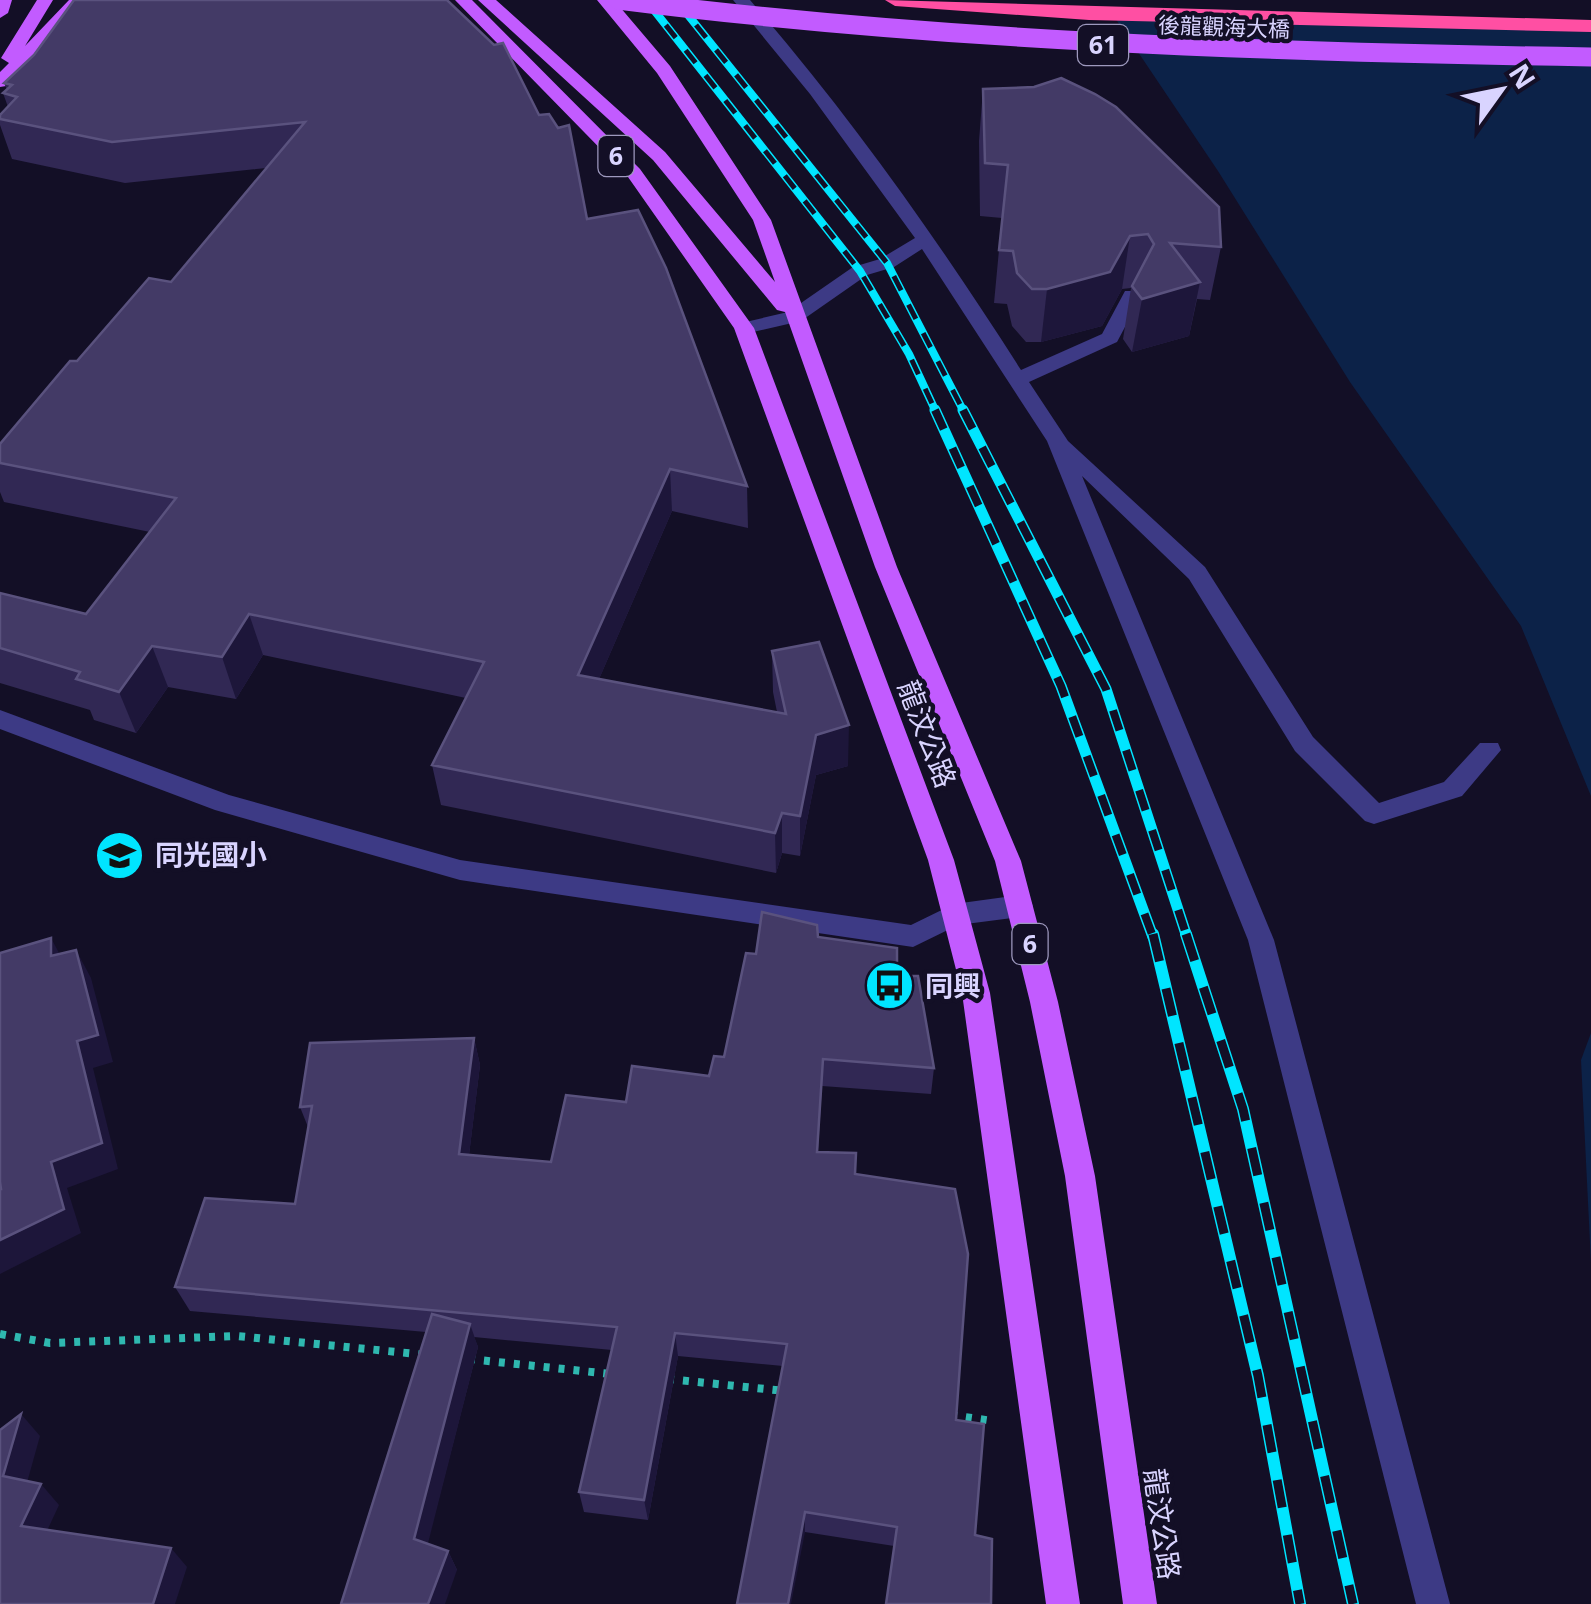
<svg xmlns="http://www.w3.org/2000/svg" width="1591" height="1604" font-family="'Open Sans','Noto Sans TC',sans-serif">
<rect width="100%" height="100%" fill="#130f26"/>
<!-- water -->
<g fill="#0c2248">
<path d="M1103,0H1591V796L1521,626L1350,382L1218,171Z"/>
<path d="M1591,1033V1263L1581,1060Z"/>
</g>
<!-- pier -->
<path fill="#130f26" d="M1098,0H1591V24L1109,18Z"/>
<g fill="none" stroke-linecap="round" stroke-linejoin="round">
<!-- path -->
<g stroke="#2fb8b0" stroke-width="8" stroke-dasharray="6 9" stroke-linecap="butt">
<path d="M0,1334L50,1343L237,1336L427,1355"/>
<path d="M469,1359L611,1374"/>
<path d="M668,1379L785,1391"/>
<path d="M951,1415L993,1421"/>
</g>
<!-- minor -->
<g fill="#3d3a85" fill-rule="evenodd">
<path d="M733,0H750C852,118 938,240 1021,370L1102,334L1125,291H1139L1142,295L1117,342L1029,382L1068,441L1205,567L1313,737L1379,803L1444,782L1480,743H1498L1501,750L1462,796L1374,824L1365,821L1295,751L1189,579L1082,476L1274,940L1450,1604H1416L1248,940L1047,441L922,249L894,267L867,275L801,321L744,334L734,328L737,324L788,312L853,267L880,259L915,238L810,94Z"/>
<path d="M0,710L229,795L460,860L911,925L954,904L1020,895L1029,898L1033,906L1029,914L1020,917L958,925L913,947L460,880L215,810L0,729Z"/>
</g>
<!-- major -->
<g fill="#c25bff" fill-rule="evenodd">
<path d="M0,0H12L8,13L0,18Z"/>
<path d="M37,0H53L25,46L69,0H86L6,86L0,87V72L9,63L1,58Z"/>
<path d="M455,0H472L640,169L754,328L954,860L990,993L1080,1604H1046L962,993L928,860L734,328L628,177Z"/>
<path d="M478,0H496L665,152L775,282L753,220L657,73L597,0H614L670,66L771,220L897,567L1021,861L1058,1002L1095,1176L1157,1604H1123L1065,1176L1030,1002L995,861L875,567L785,312L777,310L653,160Z"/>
</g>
<!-- highway -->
<path fill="#ff4fa3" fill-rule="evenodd" d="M885,0L1591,20V32L1089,20L895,6Z"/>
<defs>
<g id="rail-far2">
<path d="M646,0L860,271L909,354L936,412"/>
<path d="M676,0L887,263L964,412"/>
</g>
<g id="rail-far1">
<path d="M935,410L1061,686L1153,937"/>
<path d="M963,410L1106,689L1187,937"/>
</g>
<g id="rail">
<path d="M1153,934L1258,1376L1300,1604"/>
<path d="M1186,934L1243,1109L1353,1604"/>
</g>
</defs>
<!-- rail-far2 casing -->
<use href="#rail-far2" stroke="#00e5ff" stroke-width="8"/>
<!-- rail-far1 casing -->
<use href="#rail-far1" stroke="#00e5ff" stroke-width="11"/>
<!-- rail casing -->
<use href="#rail" stroke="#00e5ff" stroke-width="12"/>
<!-- rail-far2 -->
<use href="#rail-far2" stroke="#130f26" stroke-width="5" stroke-dasharray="16" stroke-linecap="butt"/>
<!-- rail-far1 -->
<use href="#rail-far1" stroke="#130f26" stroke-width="8" stroke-dasharray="21" stroke-linecap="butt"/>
<!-- rail -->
<use href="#rail" stroke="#130f26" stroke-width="9" stroke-dasharray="28" stroke-linecap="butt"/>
<!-- major-bridge -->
<path stroke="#c25bff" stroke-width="19" d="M618,0C941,41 1265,52 1591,57"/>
</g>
<!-- wall -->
<g fill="#312854">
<path d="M74,0L587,219L747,486L748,528L672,511L599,679L777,712L773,692L772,651L848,766L816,775L800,856L782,853L776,873L441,805L432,765L466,698L263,655L236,699L168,687L136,733L94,720L90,710L0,683V593L86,614L150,532L4,502L0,492V463L77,361L171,282L266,168L125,183L12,159L0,125V115L8,107L3,93L7,90L4,83L34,55Z"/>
<path d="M983,89L1221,247L1210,300L1197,299L1189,336L1132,352L1123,339L1131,288L1122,289L1102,326L1041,342H1026L1012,326L1007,304L994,303L1002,218L980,216L979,141Z"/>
<path d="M818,937L897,976L934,1068L931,1094L822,1086L818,1152L855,1174L955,1189L894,1546L805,1532L783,1366L678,1356L648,1520L584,1512L579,1492L612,1350L474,1337L478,1347L427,1544L448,1551L457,1570L341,1604L426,1332L190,1311L175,1287L295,1204L308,1127L300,1107L474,1038L480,1065L469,1155L551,1162L626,1102L709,1076L724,1057L756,954Z"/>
</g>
<!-- shaded-wall -->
<g fill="#1d163a">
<path d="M1130,236L1122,289L1102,326L1041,342L1047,289Z"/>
<path d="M1200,282L1189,336L1132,352L1142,299Z"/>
<path d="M670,469L672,511L583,716L578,675Z"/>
<path d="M249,614L263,655L236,699L222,657Z"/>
<path d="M152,646L168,687L136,733L119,692Z"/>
<path d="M849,725L848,766L816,775L800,856V816L816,735Z"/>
<path d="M782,813V853L776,873L775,833Z"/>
<path d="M51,938L66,966L51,956Z"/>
<path d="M76,950L91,978L113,1062L93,1068L118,1169L67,1188L81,1233L0,1274V1240L51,1162L77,1041Z"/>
<path d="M474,1038L480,1065L466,1180L459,1154Z"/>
<path d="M470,1324L478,1347L424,1559L414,1539Z"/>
<path d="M675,1333L678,1356L648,1520L644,1500Z"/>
<path d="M21,1414L40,1436L23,1497L3,1476Z"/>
<path d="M41,1484L59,1505L40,1546L21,1526Z"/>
<path d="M805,1512V1532L791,1604H788Z"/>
<path d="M171,1548L187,1567L175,1604H153Z"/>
<path d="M448,1551L457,1570L445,1604H428Z"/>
</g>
<!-- building -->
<g fill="#433a66" stroke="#5a527e" stroke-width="2.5">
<path d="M74,0H447L494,45L503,43L539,115L549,114L558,128L569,125L587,219L638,210L666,268L747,486L670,469L578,675L786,714L772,651L819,642L849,725L816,735L800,816L782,813L775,833L432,765L484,662L249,614L222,657L152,646L119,692L76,679L80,672L0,648V593L86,614L176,498L0,463V444L70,361H77L149,278L171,282L305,122L112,142L0,119V115L17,97L3,93L12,85L4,83L34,55Z"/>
<path d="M1061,78L1095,94L1116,107L1219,207L1221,247L1170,243L1200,282L1142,299L1132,286L1154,244L1148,234L1130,236L1110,272L1047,289H1032L1017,273L1013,251L999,250L1008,165L985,163L983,89L1034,87Z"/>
<path d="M762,912L817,925L818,937L897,948V976H918L934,1068L823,1059L817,1152L856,1153L855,1174L955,1189L968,1254L956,1420L984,1424L975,1535L992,1539L991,1604H886L897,1527L805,1512L788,1604H737L787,1344L675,1333L644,1500L579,1492L617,1327L175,1287L205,1198L295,1204L312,1106L300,1107L310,1043L474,1038L459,1154L551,1162L566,1095L626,1102L632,1066L709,1076L714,1056L724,1057L746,953L756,954Z"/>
<path d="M51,938V956L76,950L98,1035L77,1041L102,1143L51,1162L64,1209L0,1240V1189H1L0,1182V953Z"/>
<path d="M432,1314L470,1324L414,1539L448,1551L428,1604H341Z"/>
<path d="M21,1414L3,1476L41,1484L21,1526L171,1548L153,1604H0V1430Z"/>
</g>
<!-- icons -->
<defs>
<symbol id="school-disc" viewBox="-11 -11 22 22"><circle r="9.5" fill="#00e5ff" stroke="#130f26"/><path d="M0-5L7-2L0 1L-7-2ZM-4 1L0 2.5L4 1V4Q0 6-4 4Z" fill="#111"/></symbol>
<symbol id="bus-disc" viewBox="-11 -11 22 22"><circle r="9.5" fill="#00e5ff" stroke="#130f26"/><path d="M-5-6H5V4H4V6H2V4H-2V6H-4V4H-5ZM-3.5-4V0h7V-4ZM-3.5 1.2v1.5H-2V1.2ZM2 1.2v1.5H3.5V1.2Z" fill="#111"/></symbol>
</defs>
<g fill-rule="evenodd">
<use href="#school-disc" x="92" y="828" width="55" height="55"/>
<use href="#bus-disc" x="862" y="958" width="55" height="55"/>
</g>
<g text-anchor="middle" stroke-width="9" stroke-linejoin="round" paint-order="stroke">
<!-- far-street labels -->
<g font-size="22" fill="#d9d4ff" stroke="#130f26">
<text transform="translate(1224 27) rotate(2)" y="8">後龍觀海大橋</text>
</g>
<!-- shield labels -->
<g fill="#130f26" stroke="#9e99be" stroke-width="2.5">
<rect x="1078" y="25" width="50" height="40" rx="8"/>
<rect x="598.5" y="136" width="35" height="40" rx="8"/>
<rect x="1012.5" y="924" width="35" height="40" rx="8"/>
</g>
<g font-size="25" font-weight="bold" fill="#d9d4ff">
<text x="1103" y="54">61</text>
<text x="616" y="165">6</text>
<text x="1030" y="953">6</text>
</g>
<!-- street labels -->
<g font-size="28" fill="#d9d4ff" stroke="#130f26">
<text transform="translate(927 734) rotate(69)" y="10">龍汶公路</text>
<text transform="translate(1162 1524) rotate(82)" y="10">龍汶公路</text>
</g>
<!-- poi labels -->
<g font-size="28" font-weight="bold" fill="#d9d4ff" stroke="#130f26" text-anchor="start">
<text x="155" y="865">同光國小</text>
<text x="925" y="996">同興</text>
</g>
</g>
<!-- north arrow -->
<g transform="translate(1501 90) rotate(57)" stroke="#130f26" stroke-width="8" paint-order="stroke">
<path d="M0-8L18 38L0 25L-18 38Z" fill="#d9d4ff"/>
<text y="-15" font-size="28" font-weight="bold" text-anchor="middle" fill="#d9d4ff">N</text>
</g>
</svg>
